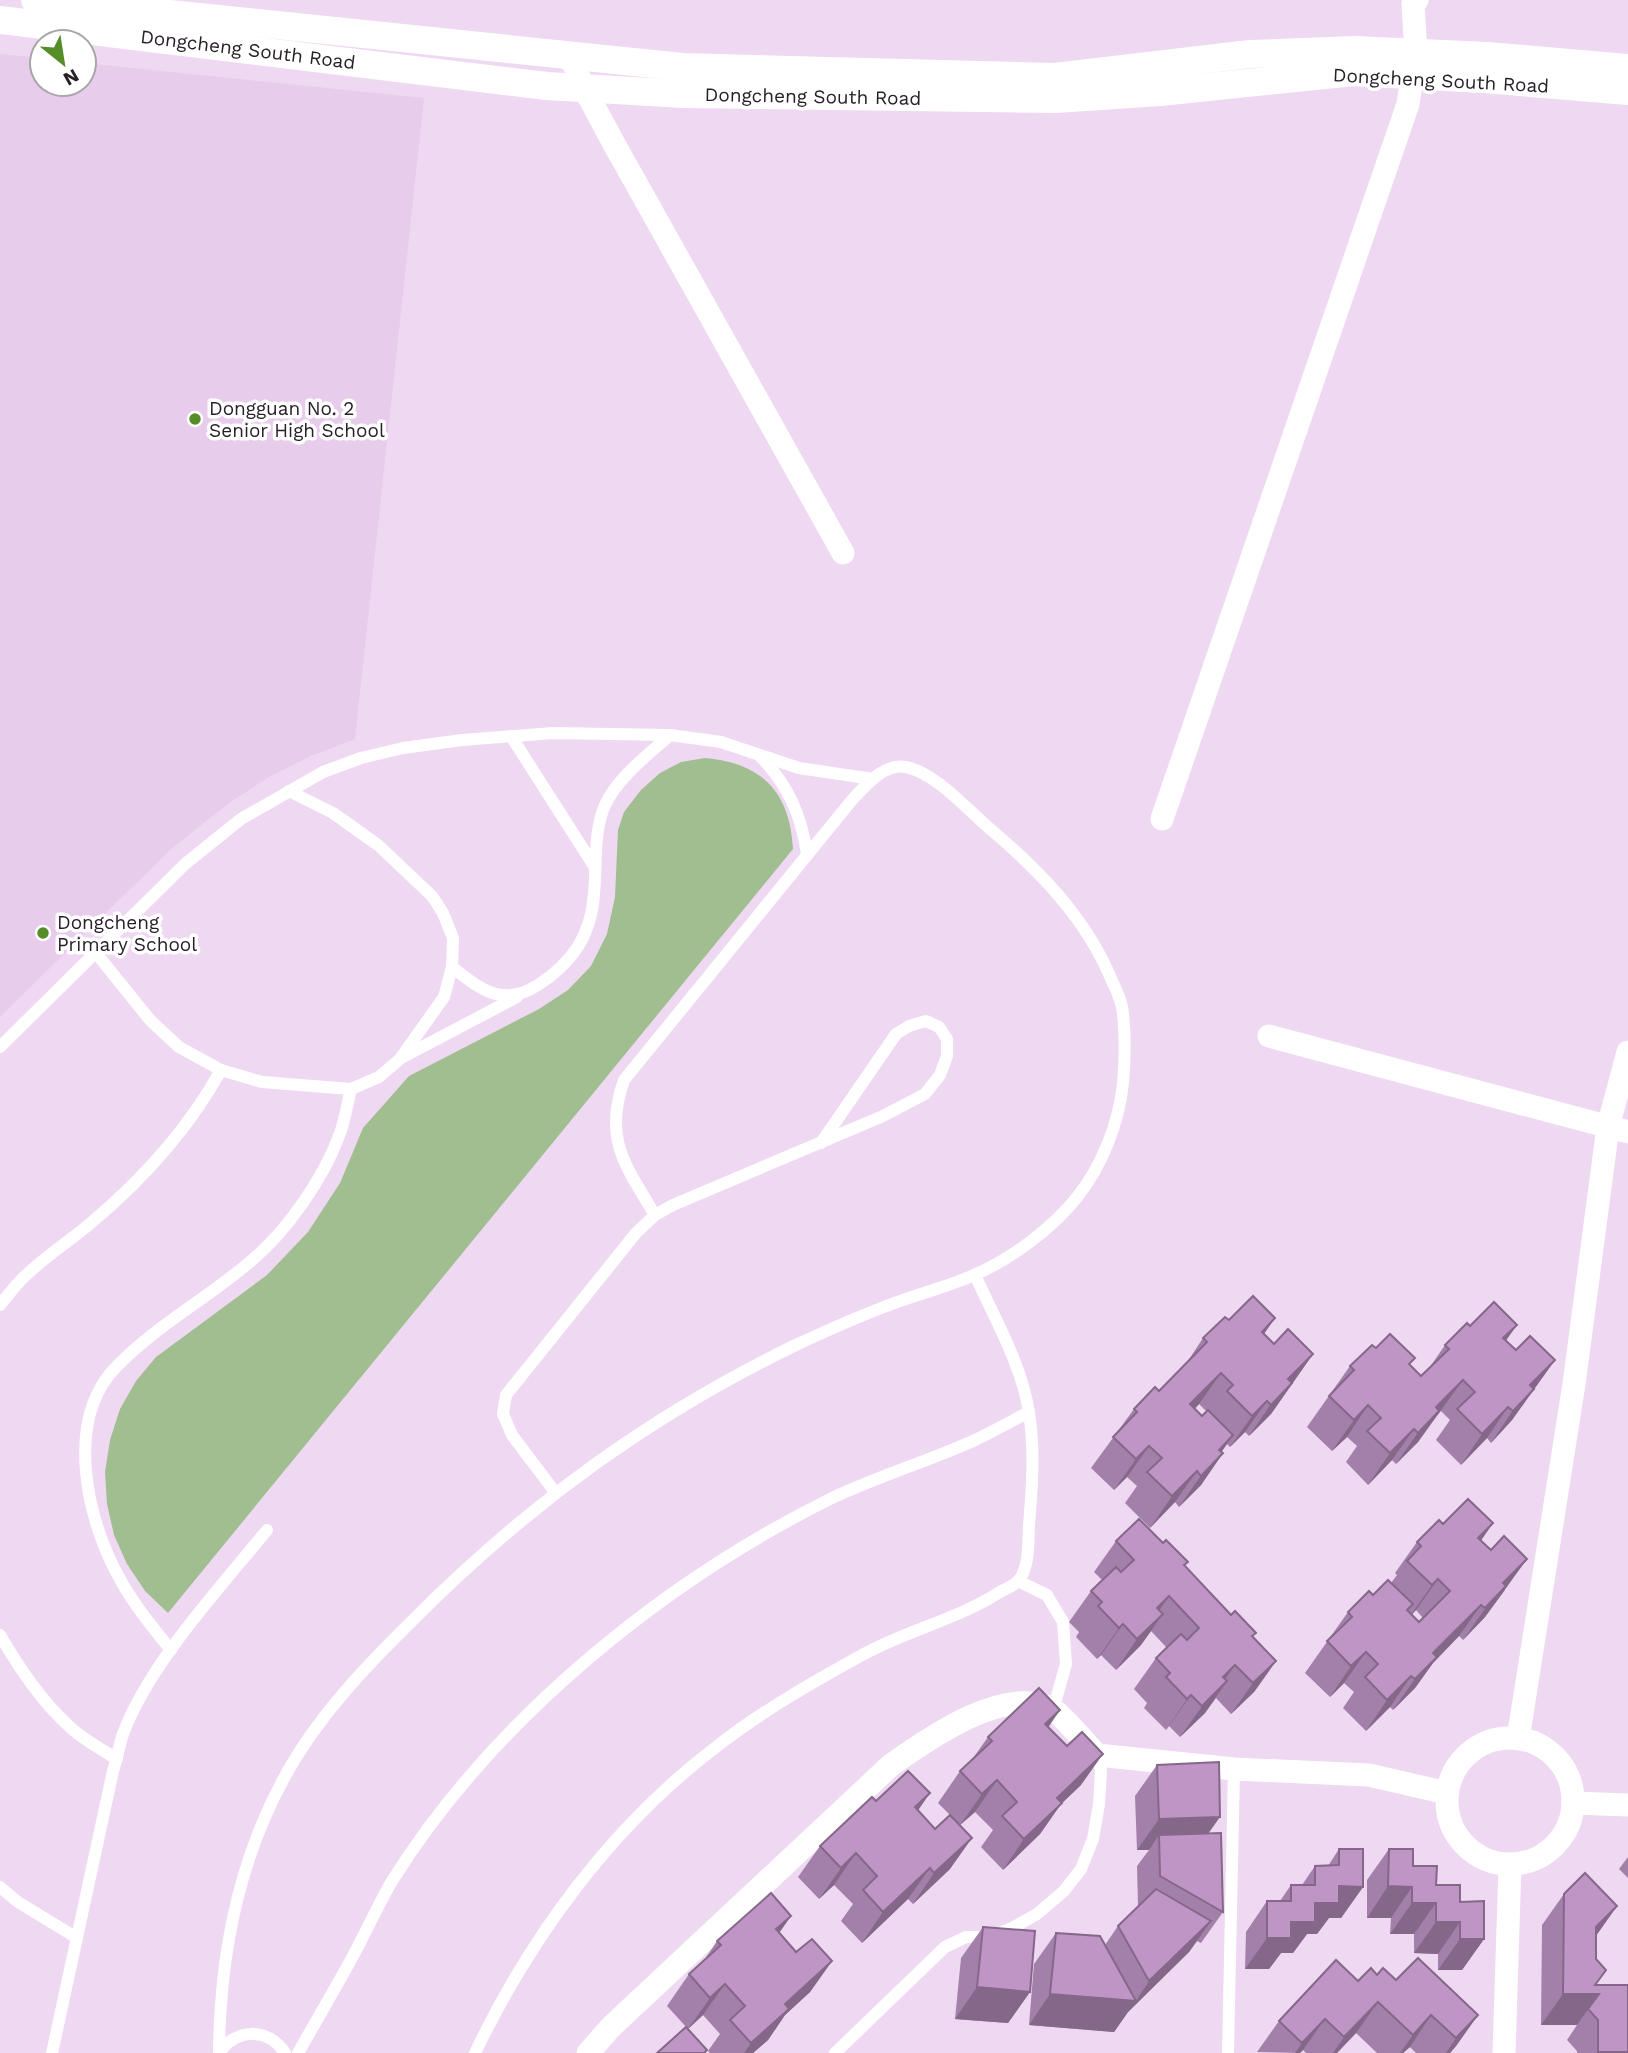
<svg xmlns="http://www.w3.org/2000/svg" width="1628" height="2053" font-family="'Work Sans',sans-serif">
<rect width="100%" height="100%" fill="#efd8f2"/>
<!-- built -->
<path fill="#e8ccec" d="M0,54L42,58V84H84V63L424,98L355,739L311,756L269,777L229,803L171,849L0,1017Z"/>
<!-- green -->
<path fill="#a1be90" d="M705,758C762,763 790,792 793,849L168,1613L145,1591L127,1564L114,1535L107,1504L105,1472L110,1440L120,1409L136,1381L156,1357L267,1275L308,1232L340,1183L363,1128L409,1076L539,1009L568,990L591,966L607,934L615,897L618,830L624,812L641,790L660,773L681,762Z"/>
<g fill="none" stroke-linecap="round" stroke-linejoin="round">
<!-- service -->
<g stroke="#fff" stroke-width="12">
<path d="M511,736L594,866"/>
<path d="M760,756C788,785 802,816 807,855"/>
<path d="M96,953L150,1020L179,1047L221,1070L262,1082L351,1089L379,1077L400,1059L444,997L452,967L453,938L443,913L432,896L378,845L333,813L289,791"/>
<path d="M452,967C480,989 502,1008 538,985C572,963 591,936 594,894C597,864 593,833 605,805C618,777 648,755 670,735"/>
<path d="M0,1047L185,864L241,819L323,772L361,758L403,748L462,740L553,733L670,735L721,742L799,768L873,779"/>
<path d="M403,1057L517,997"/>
<path d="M0,1305C7,1297 13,1288 21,1280C42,1258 69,1242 92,1222C143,1179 189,1128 221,1070"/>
<path d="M555,1492L512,1435L503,1414L506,1395L636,1233L655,1215L673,1205L883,1116L925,1094L940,1075L947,1056V1039L939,1027L926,1021L909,1026L896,1034L821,1143"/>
<path d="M1018,1581L1047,1595L1063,1622L1066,1664L1053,1710"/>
<path d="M0,1635C20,1669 41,1701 71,1728C84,1740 101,1749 117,1759"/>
<path d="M171,1650C153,1628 135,1606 121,1581C87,1522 63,1420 117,1366C157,1325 208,1298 251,1261C287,1231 323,1179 339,1136C345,1121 347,1105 351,1089"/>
<path d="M0,1887L18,1902L77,1938"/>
<path d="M219,2051C220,1957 238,1862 284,1778C317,1717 366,1666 415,1618C529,1504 652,1414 798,1344C826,1331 855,1318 884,1307C913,1295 945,1288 974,1275C1011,1259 1053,1228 1078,1196C1103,1164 1119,1122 1123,1083C1125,1058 1126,1032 1122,1007C1120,998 1116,989 1112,981C1087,919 1039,870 989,828C967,809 934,772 906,767C884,763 866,785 852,800L624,1080C603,1140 626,1166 655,1215"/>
<path d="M52,2053L113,1771C117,1759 119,1746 123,1734C149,1664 219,1589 267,1530"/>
<path d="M219,2053C236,2028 268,2027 285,2053"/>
<path d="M298,2053C316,2021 335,1989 353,1956C366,1932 378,1905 392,1881C493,1720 661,1583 830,1499C876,1477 926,1462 973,1441C992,1432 1010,1422 1029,1412"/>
<path d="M475,2053C531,1936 612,1826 716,1747C762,1711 813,1682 864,1654C908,1630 958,1619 1000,1592C1005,1589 1014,1586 1018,1581C1030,1568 1028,1541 1029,1525C1032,1488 1035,1450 1029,1413C1022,1365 995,1319 975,1275"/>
<path d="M835,2053L945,1947L966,1937H991L1014,1927L1037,1914L1064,1891L1081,1869L1093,1839L1099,1804L1101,1771L1097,1755"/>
<path d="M1228,2053L1234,1769"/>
</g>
<!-- minor -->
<g stroke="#fff" stroke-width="23">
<path d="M570,56L584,88L613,142L843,553"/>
<path d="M1162,819L1408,104L1416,53L1413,4L1417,0"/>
<path d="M1269,1036L1628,1132"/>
<circle cx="1510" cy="1801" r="63"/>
<path d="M1518,1739L1574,1384L1608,1127L1628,1052"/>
<path d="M1573,1803L1628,1805"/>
<path d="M588,2053L611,2027L891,1765C928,1739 1005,1684 1052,1709C1064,1716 1086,1744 1097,1755L1234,1769L1369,1775L1447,1793"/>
<path d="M1504,2053L1510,1865"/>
</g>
<!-- tertiary -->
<g stroke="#fff" stroke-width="28">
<path d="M35,0L682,67L1055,77L1250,54L1354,50L1487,56L1628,68"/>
<path d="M0,20L547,86L683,94L1056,99L1160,92L1354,72L1484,79L1628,91"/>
</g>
</g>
<!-- wall -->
<g fill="#a380a9" fill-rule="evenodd">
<path d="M1275,1318L1264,1334L1274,1344L1313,1354L1271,1414L1249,1436L1245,1432L1230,1447L1227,1444L1221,1452L1223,1453L1201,1485L1179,1507L1175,1502L1150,1528L1125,1503L1137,1486L1127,1477L1114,1490L1091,1468L1134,1409L1159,1391L1186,1364L1203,1338L1229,1320ZM1199,1404L1207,1412L1202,1416L1195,1409Z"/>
<path d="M1470,1326L1506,1340L1516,1350L1555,1360L1512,1420L1491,1443L1487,1438L1461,1465L1436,1440L1450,1420L1441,1411L1435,1417L1418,1442L1396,1464L1392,1460L1368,1485L1346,1462L1357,1446L1347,1437L1332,1451L1307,1427L1350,1366L1410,1365L1421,1376L1428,1370L1445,1345Z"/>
<path d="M1493,1523L1481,1540L1505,1590L1485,1617L1463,1640L1459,1636L1433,1663L1415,1688L1393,1710L1390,1707L1366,1731L1343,1708L1354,1692L1344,1683L1330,1697L1305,1673L1348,1612L1391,1583L1397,1575L1395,1573L1417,1542L1443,1524ZM1416,1610L1423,1618L1419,1622L1412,1615Z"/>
<path d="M1116,1541L1163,1543L1188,1562L1185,1566L1276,1661L1254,1692L1231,1714L1216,1698L1205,1713L1180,1737L1169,1726L1166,1730L1144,1708L1147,1703L1134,1689L1156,1658L1167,1648L1151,1631L1141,1645L1116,1670L1101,1655L1097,1659L1076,1637L1079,1632L1069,1622L1091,1591L1102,1580L1094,1572Z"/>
<path d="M1049,1727L1081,1785L1061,1804L1040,1834L1003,1870L981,1847L993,1830L975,1812L960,1825L950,1869L913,1904L908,1899L862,1943L841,1921L853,1904L834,1885L819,1899L798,1877L820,1846L876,1801L918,1811L935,1829L950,1815L938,1803L960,1771L971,1761L988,1737Z"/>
<path d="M1157,1765L1208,1834L1223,1912L1201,1943L1197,1941L1189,1952L1128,2012L1114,2032L1029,2025L1034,1964L1056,1933L1105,1945L1118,1926L1138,1906L1137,1866L1149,1850H1137L1135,1796Z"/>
<path d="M1339,1849L1363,1887L1341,1918H1329L1317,1934H1307L1293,1953H1281L1269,1969H1245L1246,1932L1267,1901H1280L1291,1885H1302L1315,1866H1328Z"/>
<path d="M1389,1849L1413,1866L1436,1885L1460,1902L1484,1939L1462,1970H1438V1954L1414,1953V1934H1390L1391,1918H1367V1880Z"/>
<path d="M1628,1857V1878L1619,1869Z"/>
<path d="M1564,1894L1617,1906L1596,1936L1595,1985L1628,2053H1577V2051L1567,2040L1577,2025H1541L1542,1925Z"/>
<path d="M791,1916L779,1933L796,1952L832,1961L810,1992L785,2015L768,2040L753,2053H710L708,2051L720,2034L703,2015L688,2029L667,2006L689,1974L703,1962L717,1941Z"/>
<path d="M983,1927L1030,1992L1008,2023L955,2019L961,1958Z"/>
<path d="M1377,1975L1396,1980L1478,2015L1456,2046L1450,2053H1416L1410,2047L1403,2053H1377L1356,2033L1337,2053H1306L1303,2050L1300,2053L1257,2052L1279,2021L1358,1981Z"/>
</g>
<!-- shaded-wall -->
<g fill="#856889">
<path d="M1275,1318L1253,1349L1262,1332Z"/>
<path d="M1517,1325L1495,1356L1503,1338Z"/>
<path d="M1313,1354L1271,1414L1249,1436L1288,1379Z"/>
<path d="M1555,1360L1512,1420L1491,1443L1530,1385Z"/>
<path d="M1221,1373L1199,1404L1168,1435L1190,1404Z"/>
<path d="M1463,1380L1418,1442L1396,1464L1436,1407Z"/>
<path d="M1267,1401L1245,1432L1230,1447L1252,1416Z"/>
<path d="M1368,1405L1347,1437L1332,1451L1354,1420Z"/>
<path d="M1508,1407L1487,1438L1461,1465L1482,1434Z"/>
<path d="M1414,1429L1392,1460L1368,1485L1390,1453Z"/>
<path d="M1233,1435L1214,1463L1223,1453L1201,1485L1179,1507L1219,1450Z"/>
<path d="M1149,1446L1127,1477L1114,1490L1136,1459Z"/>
<path d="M1197,1471L1175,1502L1150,1528L1172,1496Z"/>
<path d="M1493,1523L1471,1555L1478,1538Z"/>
<path d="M1527,1559L1485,1617L1463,1640L1503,1583Z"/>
<path d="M1438,1579L1416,1610L1410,1616L1432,1585Z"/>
<path d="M1169,1596L1147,1628L1135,1640L1157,1608Z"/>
<path d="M1481,1605L1459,1636L1433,1663L1415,1688L1393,1710L1433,1653Z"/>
<path d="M1163,1614L1141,1645L1116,1670L1137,1639Z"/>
<path d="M1123,1624L1101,1655L1097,1659L1119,1628Z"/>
<path d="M1366,1652L1344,1683L1330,1697L1351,1666Z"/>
<path d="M1276,1661L1254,1692L1231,1714L1253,1683Z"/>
<path d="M1235,1665L1217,1691L1227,1681L1205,1713L1180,1737L1223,1677Z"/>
<path d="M1411,1676L1390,1707L1366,1731L1387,1700Z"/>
<path d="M1191,1695L1169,1726L1166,1730L1187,1699Z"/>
<path d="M1060,1710L1039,1741L1045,1724Z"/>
<path d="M1103,1754L1081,1785L1061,1804L1040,1834L1003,1870L1024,1839L1057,1798Z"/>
<path d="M997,1780L975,1812L960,1825L982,1794Z"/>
<path d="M930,1793L908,1825L915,1807Z"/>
<path d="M1220,1817L1198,1848L1159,1835L1149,1850H1137L1159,1819Z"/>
<path d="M972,1838L950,1869L913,1904L934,1873Z"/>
<path d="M856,1853L834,1885L819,1899L841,1868Z"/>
<path d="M930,1868L908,1899L862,1943L883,1912Z"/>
<path d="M1339,1886L1363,1887L1341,1918H1329L1317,1934H1307L1293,1953H1281L1269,1969H1245L1267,1938Z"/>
<path d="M1388,1886L1412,1887L1391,1918H1367Z"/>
<path d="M1412,1903H1436L1414,1934H1390Z"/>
<path d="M1617,1906L1595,1937L1596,1927Z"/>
<path d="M791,1916L769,1947L776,1929Z"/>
<path d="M1211,1921L1189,1952L1128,2012L1114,2032L1029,2025L1050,1994L1136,2001L1149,1981Z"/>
<path d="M1436,1922H1460L1438,1954L1414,1953Z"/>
<path d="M1460,1939H1484L1462,1970H1438Z"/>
<path d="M832,1961L810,1992L785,2015L768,2040L753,2053H744L751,2043L785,2004Z"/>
<path d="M725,1984L703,2015L688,2029L710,1998Z"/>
<path d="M977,1987L1030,1992L1008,2023L955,2019Z"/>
<path d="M1563,1994H1599L1577,2025H1541Z"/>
<path d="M1378,2002L1356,2033L1337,2053H1333L1344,2037Z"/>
<path d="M1431,2015L1410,2047L1403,2053H1400L1413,2035Z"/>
<path d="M1478,2015L1456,2046L1450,2053H1446L1456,2038Z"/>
<path d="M1325,2019L1303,2050L1300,2053H1295L1302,2043Z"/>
</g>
<!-- building -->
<g fill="#be95c4" stroke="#856889" stroke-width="2">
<path d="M1253,1296L1275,1318L1262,1332L1274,1344L1288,1329L1313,1354L1288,1379L1292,1383L1271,1405L1267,1401L1252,1416L1227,1391L1233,1385L1221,1373L1190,1404L1202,1416L1208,1410L1233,1435L1219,1450L1223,1453L1201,1476L1197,1471L1172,1496L1147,1472L1162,1458L1149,1446L1136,1459L1113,1437L1137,1412L1134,1409L1155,1387L1159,1391L1207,1342L1203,1338L1225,1317L1229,1320Z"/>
<path d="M1494,1302L1517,1325L1503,1338L1516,1350L1530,1336L1555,1360L1530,1385L1534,1389L1513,1411L1508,1407L1482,1434L1457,1409L1475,1392L1463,1380L1436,1407L1439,1411L1418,1433L1414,1429L1390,1453L1367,1431L1381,1418L1368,1405L1354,1420L1329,1396L1354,1370L1350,1366L1372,1345L1376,1348L1390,1334L1415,1358L1409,1364L1421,1376L1449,1349L1445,1345L1467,1323L1470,1326Z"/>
<path d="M1468,1499L1493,1523L1478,1538L1491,1550L1504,1536L1527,1559L1503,1583L1506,1586L1485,1608L1481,1605L1433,1653L1437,1657L1415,1679L1411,1676L1387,1700L1365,1677L1378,1664L1366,1652L1351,1666L1327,1641L1352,1617L1348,1612L1369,1591L1373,1595L1388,1580L1413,1604L1407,1610L1419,1622L1450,1591L1438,1579L1432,1585L1407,1561L1421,1546L1417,1542L1439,1520L1443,1524Z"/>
<path d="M1139,1519L1163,1543L1166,1540L1188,1562L1184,1565L1231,1615L1235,1611L1256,1633L1252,1636L1276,1661L1253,1683L1235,1665L1223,1677L1227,1681L1202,1706L1191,1695L1187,1699L1166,1677L1170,1673L1156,1658L1181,1634L1187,1640L1199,1628L1169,1596L1157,1608L1163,1614L1137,1639L1123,1624L1119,1628L1098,1606L1102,1602L1091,1591L1116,1567L1121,1572L1134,1560L1116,1541Z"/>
<path d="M1039,1688L1060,1710L1045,1724L1067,1746L1082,1732L1103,1754L1057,1798L1062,1803L1024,1839L1002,1816L1017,1802L997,1780L982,1794L960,1771L992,1741L988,1737Z"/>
<path d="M1219,1762L1220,1817L1159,1819L1157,1765Z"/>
<path d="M908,1771L930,1793L915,1807L935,1829L950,1815L972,1838L934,1873L930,1868L883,1912L863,1890L877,1876L856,1853L841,1868L820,1846L872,1797L876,1801Z"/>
<path d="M1221,1833L1223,1912L1160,1876L1159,1835Z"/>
<path d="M1339,1849H1363V1887L1339,1886V1903H1315V1922H1291V1938H1267V1901H1291V1885H1315V1866L1339,1865Z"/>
<path d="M1389,1849H1413V1866H1437L1436,1885H1460V1902L1484,1901V1939H1460V1922H1436V1903H1412V1887L1388,1886Z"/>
<path d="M1585,1873L1617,1906L1596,1927V1959L1606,1970L1595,1985H1628V2052H1598V2020L1588,2009L1599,1994H1563L1564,1894Z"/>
<path d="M1156,1889L1211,1921L1149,1981L1118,1926Z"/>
<path d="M771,1893L791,1916L776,1929L796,1952L812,1939L832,1961L785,2004L789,2009L751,2043L730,2020L745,2006L725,1984L710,1998L689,1974L721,1945L717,1941Z"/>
<path d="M983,1927L1035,1931L1030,1992L977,1987Z"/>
<path d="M1056,1933L1100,1936L1136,2001L1050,1994Z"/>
<path d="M1418,1958L1478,2015L1456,2038L1431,2015L1413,2035L1378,2002L1344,2037L1325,2019L1302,2043L1279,2021L1336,1960L1358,1981L1371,1968L1377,1975L1383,1968L1396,1980Z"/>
<path d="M686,2027L707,2050L704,2053H657Z"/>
</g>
<!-- markers -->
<g fill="#558d29" stroke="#fff" stroke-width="2.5">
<circle cx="195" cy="419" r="7"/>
<circle cx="43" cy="933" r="7"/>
</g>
<g text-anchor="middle" stroke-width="7" stroke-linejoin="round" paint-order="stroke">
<!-- street labels -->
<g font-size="19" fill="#282029" stroke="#fff">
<text transform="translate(248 49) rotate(7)" y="7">Dongcheng South Road</text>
<text transform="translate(1441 80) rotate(3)" y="7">Dongcheng South Road</text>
<text transform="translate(813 96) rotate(1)" y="7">Dongcheng South Road</text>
</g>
<!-- poi labels -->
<g font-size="19" fill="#282029" stroke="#fff" text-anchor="start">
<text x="209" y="415">Dongguan No. 2<tspan x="209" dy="22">Senior High School</tspan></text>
<text x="57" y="929">Dongcheng<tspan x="57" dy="22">Primary School</tspan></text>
</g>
</g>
<!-- north arrow -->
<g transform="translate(63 63) rotate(150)"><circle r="33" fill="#ffffff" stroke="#a9a6a9" stroke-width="2"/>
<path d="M0-5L12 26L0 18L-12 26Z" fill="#558d29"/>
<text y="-10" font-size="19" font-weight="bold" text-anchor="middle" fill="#282029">N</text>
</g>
</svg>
